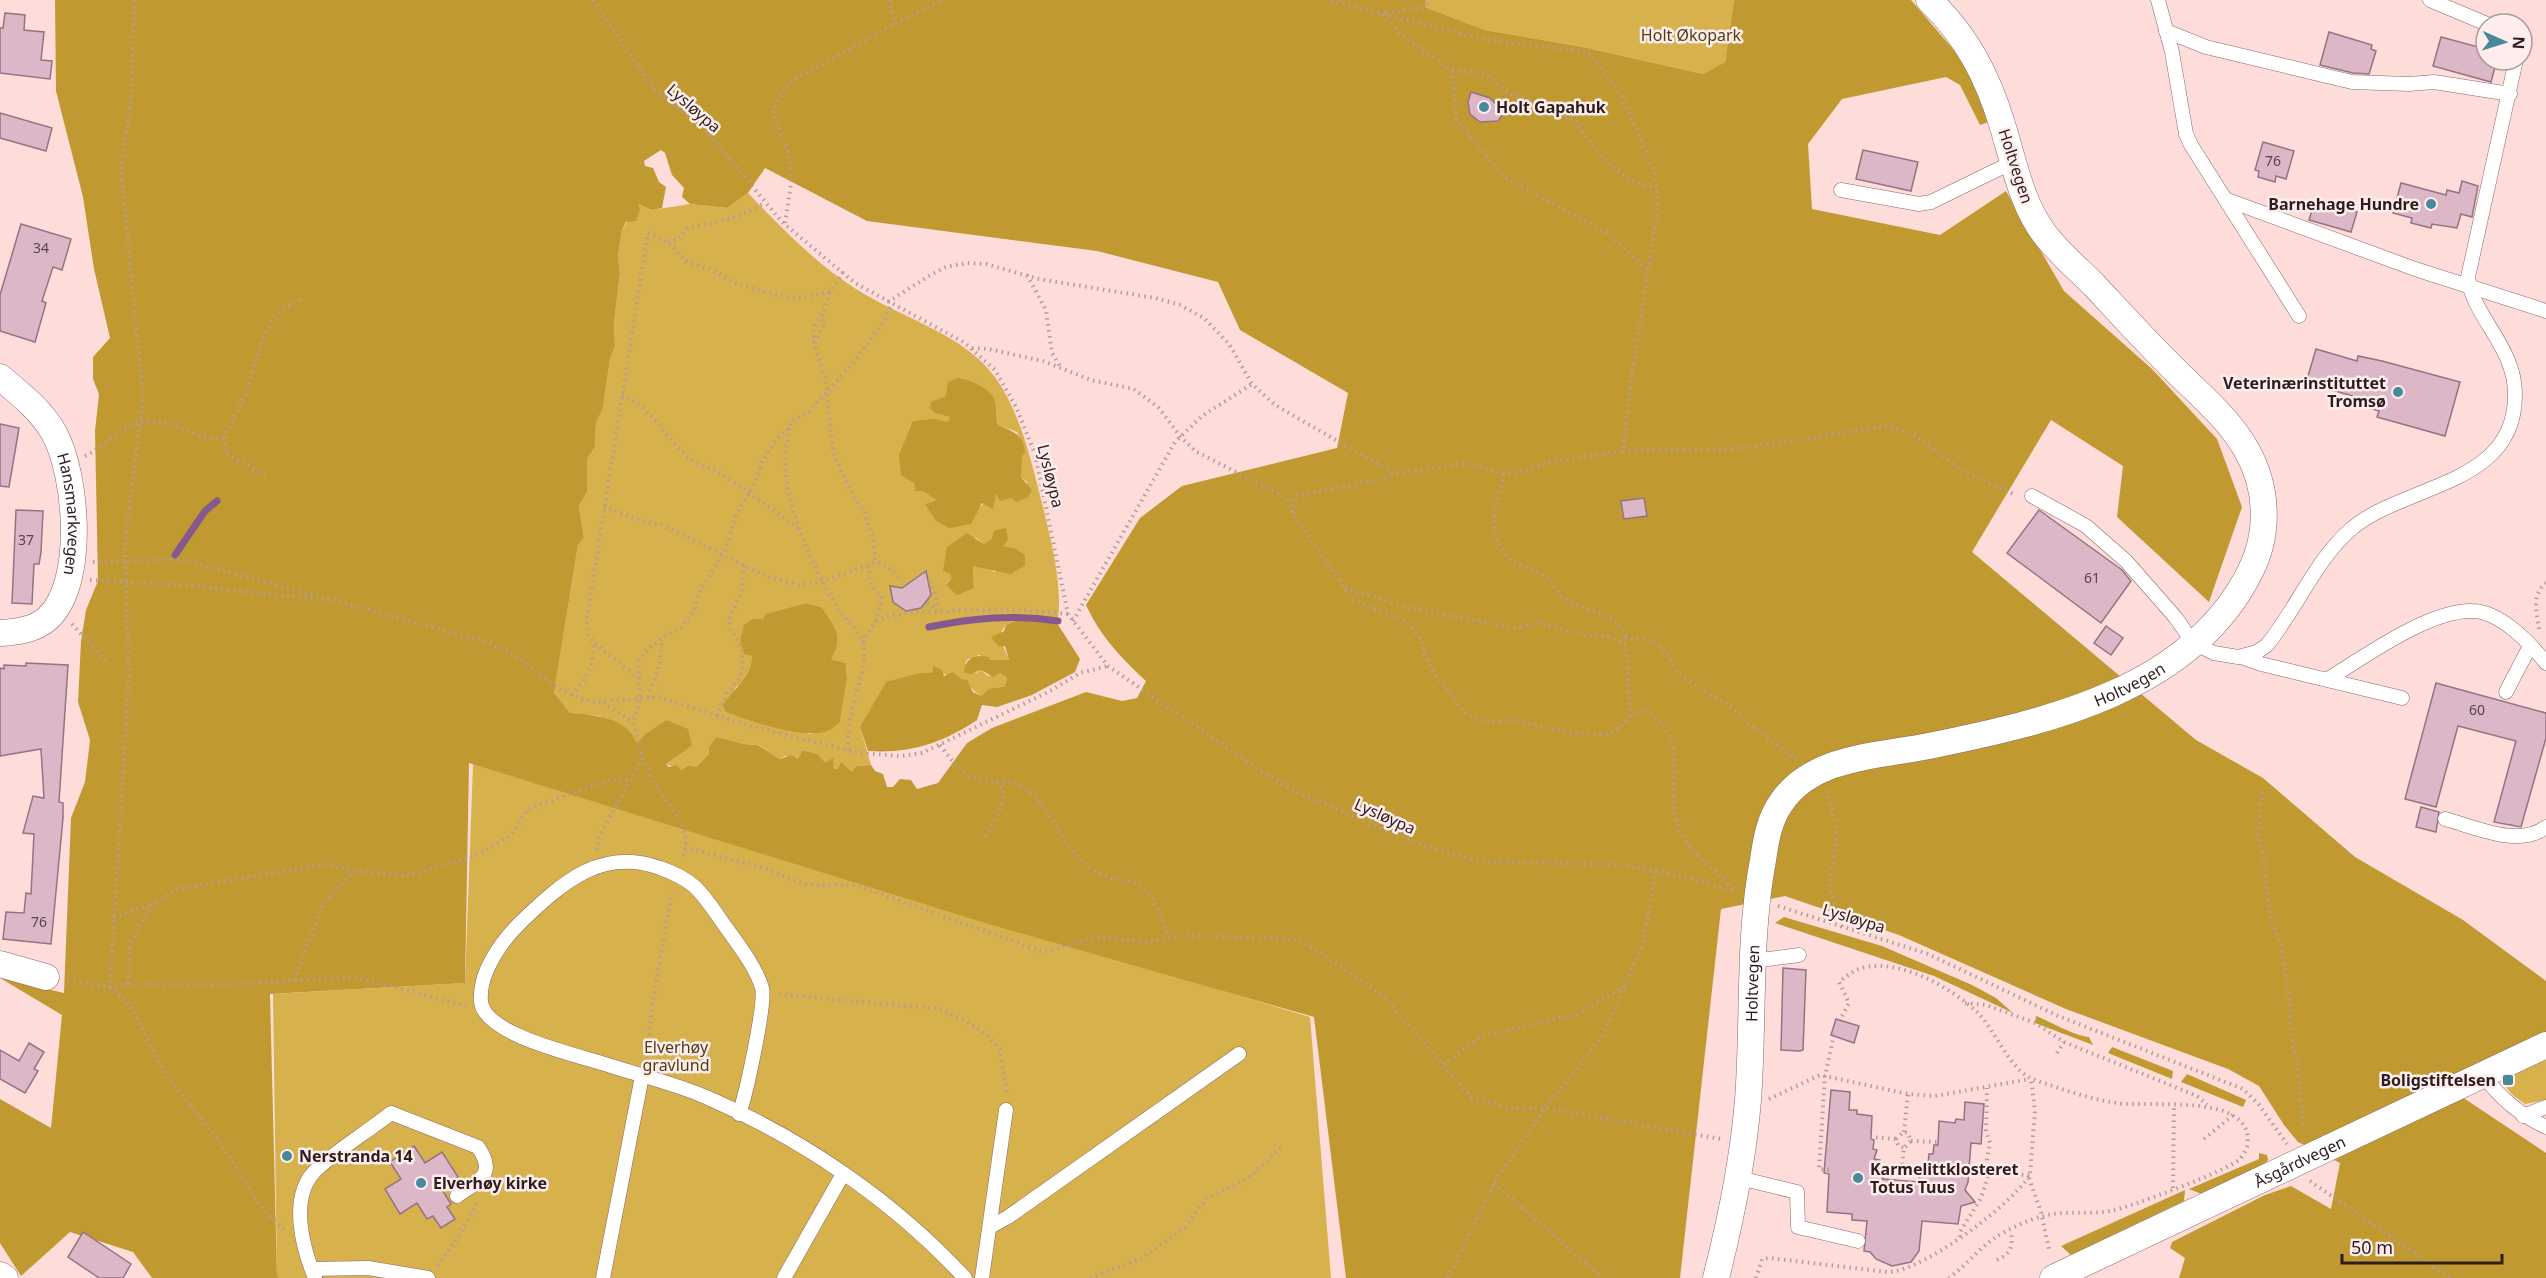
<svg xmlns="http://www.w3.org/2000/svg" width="2546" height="1278" font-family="'Noto Sans',sans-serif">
<rect width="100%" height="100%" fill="#fddcd9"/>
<!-- green -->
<g fill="#d7b14c" fill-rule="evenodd">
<path d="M1425,0H1734L1725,62L1703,74L1578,46L1485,30L1425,7Z"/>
<path d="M748,193C781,227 816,264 856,289C901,318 966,334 997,380C1022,417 1032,464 1043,507C1051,540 1064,590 1057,623L1020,619L1006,625L999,635L1009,660H990L979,655L968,659L965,663L976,673L981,670L988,676L1000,673L1007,678L1005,686L998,687L981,696C973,692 969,683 961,679C949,673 946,678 933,667L932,673H920L860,727L871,765L856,766L852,773L841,763L838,769L824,763L818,754L802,750L798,759L785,756L780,759L759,745L744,744L717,737L709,754L696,767L689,765L681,770L666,764L692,746L666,720L645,734L637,745L600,716L570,714L554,693L578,545L584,538L579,506L586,491L587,459L595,447L596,423L603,408L610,359L615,346L614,323L620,273L618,256L622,230L638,204L652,210L690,204L727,208ZM946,396L995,400L998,425L1017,432L1020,438L1021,477L1028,483C1007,490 988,495 975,513L926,504L936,500L922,491H915L914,483L950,417L940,399ZM975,537L984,544L992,540L1002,546L1014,548L995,572L986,567L973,566L974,588L957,596L946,583L951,579V574ZM806,603L821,607L831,659L846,663L847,679L840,722L811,734L746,719L726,712L736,687L744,682L752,668V656L767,614Z"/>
<path d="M473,764L1310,1017L1331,1278H279L277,1275L273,994L465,983Z"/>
<path d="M2546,1056V1100L2525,1104C2513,1095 2505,1092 2504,1076Z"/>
</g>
<!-- forest -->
<g fill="#c09a30" fill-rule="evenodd">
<path d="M55,0H1425V7L1485,30L1578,46L1703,74L1725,62L1734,0H1911L1964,62L1989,122L1980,125L1960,85L1946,77L1842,99L1808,144L1812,209L1940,235L2006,191L2064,291L2152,369L2217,439L2242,507L2209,602L2117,517L2123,466L2051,420L1972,552L2196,740L2263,778L2355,857L2463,920L2546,981V1034L2462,1097L2546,1153V1278H2179L2185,1258L2170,1248L2172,1242L2265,1195L2291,1186L2331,1209L2340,1163L2298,1142L2284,1125L2259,1086L2228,1069L2066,1009L1899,935L1785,896L1721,909L1680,1278H1346L1314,1017L985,923L469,763L465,983L270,994L277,1275L279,1278H152L133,1252L70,1232L21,1276L0,1243V1099L51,1128L62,1015L0,978L64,993L71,818L85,782L90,740L78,702L81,641L86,610L98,581L95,431L99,394L93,379V357L110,338L94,269L83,197L56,91ZM661,150L665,153L672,175L684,188L682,197L690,204L727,208L748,193L765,168L867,221L1097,251L1218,282L1240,330L1348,393L1337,448L1182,486L1140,518L1086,605C1100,636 1121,658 1146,681L1137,698L1122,701L1086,692L992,728L967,743L938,783L917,789L911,780L900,779L893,787H887L883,774L875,771L871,765L856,766L852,772L841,762L838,769L834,768L833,758L825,763L818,754L802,750L798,759L791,755L780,759L758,745L744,744L717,737L709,747V754L696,767L689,765L681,770L677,765L669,767L666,764L692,746L688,729L666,720L645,734L637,744C628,717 593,715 570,713L554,693L578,545L584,538L579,506L587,491V459L595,447L596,423L603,408L610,359L615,346L614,323L620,273L618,256L622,230L626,222L636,221L640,210L638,204L652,210L662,208L666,187L659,182L653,168L645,166L644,161Z"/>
<path d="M958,378C970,380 991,388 995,401C997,408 996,417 998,425C1014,432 1024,434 1025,453L1022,456L1021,477L1032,490L1028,497L1017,502L1011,498L1000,501L996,494L993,509L982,503L971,524L949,528L936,521L925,504L936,500L922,491H915L914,483L901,475L899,455L913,421L935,419L947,422L950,417L935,413L930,408L931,402L946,396L948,382Z"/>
<path d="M1006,528L1008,539L1003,546L1014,548L1025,555V566L1010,574L973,566L974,588L957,596L946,584L951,579V574L943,571L947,547L967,533L984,544L992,539L994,531Z"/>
<path d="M806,603L821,607C835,627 844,636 831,659L846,663L847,679L840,722C835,726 830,731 824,732C800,738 749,721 726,712L723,706C733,687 752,679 752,656L744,654L740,641L744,625L753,619H763L766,614Z"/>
<path d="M1020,619L1057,623L1080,659L1075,672L1032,695L997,707L982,705L977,720C943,743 909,754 868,751L860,727L886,682L920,673H932L933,666L942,670L944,676L953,672L961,679L967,680L973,692L981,696L989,689L1005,686L1007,678L1000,673L993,677L981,670L970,674L964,672C966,657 974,654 989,657L990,660H1009L1005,646L999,647L991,637L1004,631L1006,625Z"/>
<path d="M1784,917L1882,946L1972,985L1996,998L2013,1013L1934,976L1775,923Z"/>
<path d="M2036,1016C2051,1022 2075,1036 2089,1037L2093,1045L2035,1023Z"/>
<path d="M2112,1047L2173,1071L2172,1079L2108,1053Z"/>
<path d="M2187,1074L2246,1100L2243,1107L2181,1082Z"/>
<path d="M2259,1153L2267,1155L2268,1160C2266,1166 2214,1189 2204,1195L2189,1189L2259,1159Z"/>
<path d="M2185,1190L2184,1201L2071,1255L2061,1246Z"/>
</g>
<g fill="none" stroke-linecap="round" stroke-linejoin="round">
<!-- stream -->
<g stroke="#86598e" stroke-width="7">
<path d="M175,555L205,511L217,501"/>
<path d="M929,627C973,618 1014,614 1058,621"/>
</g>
</g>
<!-- building -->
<g fill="#dbb7c7" stroke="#947382" stroke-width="1.5">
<path d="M5,13L25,15L24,30L44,32L41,60L52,61L50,79L0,73V28H3Z"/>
<path d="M2329,32L2372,45L2371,49L2376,51L2369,74L2353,73L2320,65Z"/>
<path d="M2441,37L2486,49V60H2497L2491,82L2433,66Z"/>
<path d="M1471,92L1490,98L1504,112L1498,121L1480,122L1470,114L1468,102Z"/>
<path d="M0,113L52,128L46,151L0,138Z"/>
<path d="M2263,142L2294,151L2286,179L2276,176L2275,182L2258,177L2259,171L2255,170Z"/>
<path d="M1863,150L1918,162L1911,191L1856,179Z"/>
<path d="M2462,181L2478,186L2472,217L2461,214L2457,228L2432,224L2431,228L2411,223L2412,218L2393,213L2401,183L2446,195L2447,190L2459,193Z"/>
<path d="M2315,200L2357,212L2351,232L2309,220Z"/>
<path d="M21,224L71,239L62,270L53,267L42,301L46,303L35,342L0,331V295Z"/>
<path d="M2316,349L2357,361L2358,356L2382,361L2460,382L2445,436L2377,417L2379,411L2369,408L2371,401L2306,383Z"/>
<path d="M0,424L19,428L9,487L0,486Z"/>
<path d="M1644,498L1647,516L1624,519L1621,501Z"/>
<path d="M16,510L43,511L41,552L39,564H34L32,604L12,603Z"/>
<path d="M2039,510L2122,570L2131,581L2101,623L2007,553Z"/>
<path d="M926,571L931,595L921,608L906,611L893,602L890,586L902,588Z"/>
<path d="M2106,626L2123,638L2111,655L2094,643Z"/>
<path d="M26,663L68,665L59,802L63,803V818L51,944L3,939L6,912L24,913L26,893L31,894L34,834L23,833L33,796L44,798L41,749L0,756V668L4,669V665L26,666Z"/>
<path d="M2436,683L2546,713V738L2521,827L2494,822L2516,741L2458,726L2436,807L2405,799Z"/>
<path d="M2421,807L2439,812L2436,832L2416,827Z"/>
<path d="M1783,968L1806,970L1803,1050L1800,1051L1781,1050Z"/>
<path d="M1836,1019L1859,1026L1854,1043L1831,1035Z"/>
<path d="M29,1043L44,1052L34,1069L38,1071L25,1093L0,1079V1050L19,1061Z"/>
<path d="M1831,1090L1850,1092L1849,1110H1857V1114L1872,1116L1871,1139L1874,1140L1873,1149L1877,1150L1874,1159L1880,1160L1878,1169H1883V1179L1919,1182V1172L1924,1173V1163L1928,1164L1929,1154H1933L1934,1145H1938L1939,1121L1955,1123L1956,1119L1964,1120L1965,1102L1984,1104L1981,1144L1971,1143L1968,1182L1965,1190L1975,1202L1961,1206L1958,1224L1922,1221L1919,1251L1911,1262L1892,1266L1876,1259L1870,1252L1864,1251L1867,1221L1852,1220V1214L1827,1212L1829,1174L1824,1173Z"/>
<path d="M414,1146L425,1163L442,1152L458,1177L441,1188L451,1204L447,1207L455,1219L441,1228L433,1216L427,1219L417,1203L400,1214L385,1189L401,1179L390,1162Z"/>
<path d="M83,1232L131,1264L123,1278H99L68,1257Z"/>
</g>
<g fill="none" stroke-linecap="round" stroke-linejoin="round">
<defs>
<g id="lane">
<path d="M2158,0L2172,52L2186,134L2191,145L2299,316"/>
<path d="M2430,0L2487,24"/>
<path d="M2166,31L2206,47L2352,82L2409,84L2434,82L2510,94"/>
<path d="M1841,190L1919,204L1931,202L2013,162"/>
<path d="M2225,199L2415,269L2546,311"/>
<path d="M2032,496L2086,526L2126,561L2176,618L2193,643L2214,653L2238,657L2257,652L2267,645C2297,608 2315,561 2350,530C2404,483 2516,487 2515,394C2515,346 2472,316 2468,277L2516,60"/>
<path d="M2241,657L2261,664L2402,698"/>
<path d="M2328,679C2364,657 2429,610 2472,611C2500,611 2530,643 2546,663"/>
<path d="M2506,692L2530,646"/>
<path d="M2445,819C2475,827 2519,848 2546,827"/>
<path d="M1753,961L1799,955"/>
<path d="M2483,1075C2501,1099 2519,1114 2546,1127"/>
<path d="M739,1114C746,1095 766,1003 762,988C756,967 737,943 725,926C715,912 706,897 694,886C684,878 672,872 660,868C602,847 563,882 523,920C503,939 478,972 481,1002C485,1036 582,1056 611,1066C643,1076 676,1084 706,1097C803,1139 894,1201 965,1278"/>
<path d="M2523,1116L2546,1107"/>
<path d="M1739,1178L1797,1192L1798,1227L1858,1241"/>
<path d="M990,1227L1008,1217L1239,1054"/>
<path d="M312,1269L368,1268L428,1278"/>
<path d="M315,1278C303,1249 289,1199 314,1172C331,1154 370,1130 391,1113L478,1147C497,1175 479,1180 457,1196"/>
<path d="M603,1278L642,1076"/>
<path d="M784,1278L843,1174"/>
<path d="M982,1278L1006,1110"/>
</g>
<g id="street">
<path id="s1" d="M0,377C19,393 42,411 54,433C77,475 86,583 48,618C35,630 17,632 0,633"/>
<path d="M0,964L46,977"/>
<path d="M0,1275L5,1278"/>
<path id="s2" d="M1716,1278C1731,1219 1743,1161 1748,1100C1754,1020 1748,939 1763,860C1766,840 1769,820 1781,803C1812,756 1879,756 1929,746C2047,722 2191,690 2250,572C2270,533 2268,487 2246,449C2229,419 2201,396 2177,372C2148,344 2121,314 2094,285C2078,269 2060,254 2046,236C2021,204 2014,162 2002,124C1987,75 1966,35 1929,0"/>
<path id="s3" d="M2053,1278L2546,1045"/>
</g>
</defs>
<!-- lane casing -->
<use href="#lane" stroke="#8b6765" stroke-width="15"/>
<!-- street casing -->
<use href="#street" stroke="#8b6765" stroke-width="27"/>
<!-- path -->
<g stroke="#b69b99" stroke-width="4" stroke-dasharray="1.5 4.5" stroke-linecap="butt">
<path d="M134,0L132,91L121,168L143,397L125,543L129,678L110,987L128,984L219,985L356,977L466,1006"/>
<path d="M593,0L655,90L705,129L782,222L855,283L965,343L995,370L1016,407L1035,454L1068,614L1108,666L1261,771L1301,794L1424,846L1479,861L1625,865L1698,880L1737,893"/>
<path d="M890,0L894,24"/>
<path d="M1386,13L1425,7L1428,0"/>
<path d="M1383,14L1401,35L1452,70L1484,73L1508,93L1533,101L1550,114L1575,119C1592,149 1619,184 1656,187"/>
<path d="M1452,70L1457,121L1506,178L1607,233L1649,271"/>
<path d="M785,223L792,178L788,151L773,113L780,96L790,82L894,24L942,0"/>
<path d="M668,242L679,239L688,228L737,217L765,203"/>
<path d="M843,272L830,292L823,313L813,328L814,343L825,376L833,452L850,491L864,511L874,542L875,560L891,569L898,577"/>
<path d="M1027,275L1046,310L1052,353L1061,368"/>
<path d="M888,302L932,274L946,267L967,263L986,264L1039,279L1155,298L1180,305L1204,318L1229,344L1252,384L1275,405L1395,474L1462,464H1472L1504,474L1526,471L1549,462L1623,451L1631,381L1658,207L1655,173L1621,94L1588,52L1487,40L1329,0"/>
<path d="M815,343L823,326V314"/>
<path d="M972,348L988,349L1043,361L1091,380L1134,389L1159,408L1180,436L1195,451L1287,498L1293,514L1352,599L1405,621L1421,639L1425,656L1437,677L1466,714L1491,722L1511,720L1573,733L1607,734L1621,727L1630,715L1647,710C1694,743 1663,785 1679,829C1690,856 1717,869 1734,890"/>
<path d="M622,395C653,407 667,442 693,461C701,466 711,467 719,472C746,490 773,509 798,529"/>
<path d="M789,428C789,438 785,446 785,456C784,505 812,564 836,606C843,620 858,627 863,642C871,668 843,715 849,750"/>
<path d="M1623,451L1737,449L1888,426L1913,434L1964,472L2016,495"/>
<path d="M85,456C104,447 121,426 142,422C174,415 191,443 224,437"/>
<path d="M1504,474C1497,502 1484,531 1508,557C1517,567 1534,570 1546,576C1556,580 1555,595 1565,600C1584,612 1620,611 1625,638"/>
<path d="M265,475L226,454L224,437L247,391L261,343L274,318L283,308L304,298"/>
<path d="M604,506L636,519L664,526L765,576L799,585L824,581L877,562"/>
<path d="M1293,513L1295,496L1380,480L1395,474"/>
<path d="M93,562L180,559L483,641L510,652L559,689L591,702L658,697L751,726L860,753L901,756L922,753L1050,691L1080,673L1108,666"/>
<path d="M90,580L180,585L316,599"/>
<path d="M930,581L936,596L937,609"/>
<path d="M1345,588L1409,608L1515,628L1538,623L1589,636H1607L1626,645L1630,715"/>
<path d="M927,603L938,609"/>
<path d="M876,621L893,615L914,612L1016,609L1068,614"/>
<path d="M1073,621L1175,442L1202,416L1252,384"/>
<path d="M72,624L105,661"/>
<path d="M2539,629C2537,613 2531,595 2546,583"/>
<path d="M1625,638L1652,640L1665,652L1679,675L1733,708L1749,724L1797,760"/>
<path d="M863,642L876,621L882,597C872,588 867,580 870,566"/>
<path d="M639,679V660L647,650L669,633L681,628L693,613L700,591L725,551L736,516L757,478L762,462L776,440L789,428L791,421L807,414L848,369L881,326L892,304"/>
<path d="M572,695C587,678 593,667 594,644"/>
<path d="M648,697L660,664L662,639"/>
<path d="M603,703L633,722"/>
<path d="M717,716L727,693L739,679L743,666L742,649L731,630L729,620L742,589L744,565"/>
<path d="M940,745C956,766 968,784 997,781L1004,789L1002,806L984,840"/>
<path d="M643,758C646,765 649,773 652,780C665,802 697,830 682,859"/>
<path d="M997,781C1046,780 1051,835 1082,861C1088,867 1098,873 1106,876C1117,881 1137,880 1145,889C1157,903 1163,921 1169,938"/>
<path d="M1827,791L1835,823L1836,845L1829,885L1842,927"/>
<path d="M2262,792L2258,835L2264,862L2270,917L2281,945L2290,1004L2291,1035L2297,1060L2304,1134"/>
<path d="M685,847L763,868L807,885H855L1044,952L1097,937L1147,942L1184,935L1301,940L1382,995L1472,1098L1512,1109L1545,1108L1721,1139"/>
<path d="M597,850L598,838L643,758L633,722L640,699L639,679L594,643L587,633V618L648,233L668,242L687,262L710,269L737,284L785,297L798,298L830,292"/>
<path d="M1778,906L1928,954L2056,1015L2243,1089L2259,1105L2287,1144"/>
<path d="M114,917L150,905"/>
<path d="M68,980L110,987L131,1006L165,1074L219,1140L261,1207L284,1230"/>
<path d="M294,980L323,904L354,871"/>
<path d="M128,984L130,945L144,917L152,905L178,889L328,864L354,871L406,876L475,856L510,836L528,809L607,781L632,779"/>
<path d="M779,994L940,1009L968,1022L989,1037L1000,1050L1007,1094"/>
<path d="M1965,1003L1986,1005L2035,1023L2064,1042L2197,1096L2207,1105"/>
<path d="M1842,1016L1849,1003L1839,982C1848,975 1855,969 1866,967C1903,960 1951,988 1977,1012C1995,1029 2010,1072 2035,1080C2062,1089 2089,1099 2117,1103C2148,1108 2258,1091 2247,1147C2246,1150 2242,1157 2240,1159C2227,1171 2131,1207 2110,1211C2088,1215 2065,1210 2043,1216C2028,1220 2006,1230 1993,1239C1978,1250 1965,1266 1949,1278"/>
<path d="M2057,1053L2064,1042"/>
<path d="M647,1059L652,1005L672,892"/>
<path d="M1444,1064L1480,1037L1577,1014L1625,986"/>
<path d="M1769,1099L1820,1075L1908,1094L1935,1096L2030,1079"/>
<path d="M1904,1132L1908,1094"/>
<path d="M1870,1137L1896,1139"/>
<path d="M2204,1139L2233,1115"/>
<path d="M1911,1141L1940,1142"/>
<path d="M1988,1167L1998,1174L2030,1175"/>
<path d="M1829,1170L1819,1169L1825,1076L1833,1039"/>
<path d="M2029,1178L2041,1212L2049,1249"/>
<path d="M2310,1181L2450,1278"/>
<path d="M1900,1182L1904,1148L1911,1141L1908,1133L1904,1132L1896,1139L1898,1145L1904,1148"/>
<path d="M1494,1183L1603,1278"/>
<path d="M2173,1188L2174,1105"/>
<path d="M1960,1237V1232L1981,1198L1988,1176L1987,1160L1990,1143L1986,1131L1987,1088"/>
<path d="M1997,1260C2012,1253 2013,1246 2011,1231"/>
<path d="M437,1265L453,1245L477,1204"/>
<path d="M1090,1278L1141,1259L1184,1228L1207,1198L1249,1178L1281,1147"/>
<path d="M1448,1278L1494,1183L1545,1108L1602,1037L1642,946L1656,871"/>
<path d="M1756,1278L1762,1259L1769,1258L1888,1272C1924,1271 2011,1205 2030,1175L2035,1111L2031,1079"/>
</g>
<!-- lane -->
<use href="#lane" stroke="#fff" stroke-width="14"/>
<!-- street -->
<use href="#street" stroke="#fff" stroke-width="26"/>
</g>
<!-- markers -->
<g fill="#47889b" stroke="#feedec" stroke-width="2">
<circle cx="1484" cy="107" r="6"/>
<circle cx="2431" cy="204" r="6"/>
<circle cx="2398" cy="392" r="6"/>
<rect x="2502" y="1074" width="12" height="12" rx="3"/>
<circle cx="287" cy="1156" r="6"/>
<circle cx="1858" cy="1178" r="6"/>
<circle cx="421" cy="1183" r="6"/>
</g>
<g text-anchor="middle" stroke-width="5" stroke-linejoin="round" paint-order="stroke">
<!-- number labels -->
<g font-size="14" fill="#584448">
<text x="2273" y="166">76</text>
<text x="41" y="253">34</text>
<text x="26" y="545">37</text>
<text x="2092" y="583">61</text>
<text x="2477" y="715">60</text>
<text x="39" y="927">76</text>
</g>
<!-- park labels -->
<g font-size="16" fill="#4e3e13" stroke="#feedec">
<text x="1691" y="41">Holt Økopark</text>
<text x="676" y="1053">Elverhøy<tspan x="676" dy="18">gravlund</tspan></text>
</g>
<!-- poi labels -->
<g font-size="16" font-weight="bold" fill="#2d1e1d" stroke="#feedec" text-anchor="start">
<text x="1496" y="113">Holt Gapahuk</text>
<text x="2419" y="210" text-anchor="end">Barnehage Hundre</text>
<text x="2386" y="389" text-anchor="end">Veterinærinstituttet<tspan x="2386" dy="18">Tromsø</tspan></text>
<text x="2496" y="1086" text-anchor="end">Boligstiftelsen</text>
<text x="299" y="1162">Nerstranda 14</text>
<text x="1870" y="1175">Karmelittklosteret<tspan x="1870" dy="18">Totus Tuus</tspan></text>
<text x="433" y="1189">Elverhøy kirke</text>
</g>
<!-- street labels -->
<g font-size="16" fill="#2d1e1d" stroke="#feedec">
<text transform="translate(694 108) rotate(41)" y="6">Lysløypa</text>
<text transform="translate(2016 166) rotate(72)" y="6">Holtvegen</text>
<text transform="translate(1051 476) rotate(76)" y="6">Lysløypa</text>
<text dy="6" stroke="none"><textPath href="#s1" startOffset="162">Hansmarkvegen</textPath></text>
<text dy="6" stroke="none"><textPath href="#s2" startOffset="856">Holtvegen</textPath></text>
<text transform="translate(1385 816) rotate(24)" y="6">Lysløypa</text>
<text transform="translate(1854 918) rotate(17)" y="6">Lysløypa</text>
<text dy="6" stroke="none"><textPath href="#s2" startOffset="298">Holtvegen</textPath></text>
<text dy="6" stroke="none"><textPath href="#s3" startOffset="273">Åsgårdvegen</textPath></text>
</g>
</g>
<!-- north arrow -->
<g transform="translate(2504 42) rotate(93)"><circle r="28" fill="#feedec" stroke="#aa9a99" stroke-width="1.5"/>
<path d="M0-4.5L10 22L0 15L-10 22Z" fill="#47889b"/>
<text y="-9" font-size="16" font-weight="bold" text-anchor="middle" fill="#2d1e1d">N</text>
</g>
<!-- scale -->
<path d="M2342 1254v9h160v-9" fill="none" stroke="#2d1e1d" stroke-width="3"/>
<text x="2351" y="1254" font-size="18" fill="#2d1e1d" stroke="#feedec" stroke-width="4.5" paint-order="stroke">50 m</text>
</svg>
